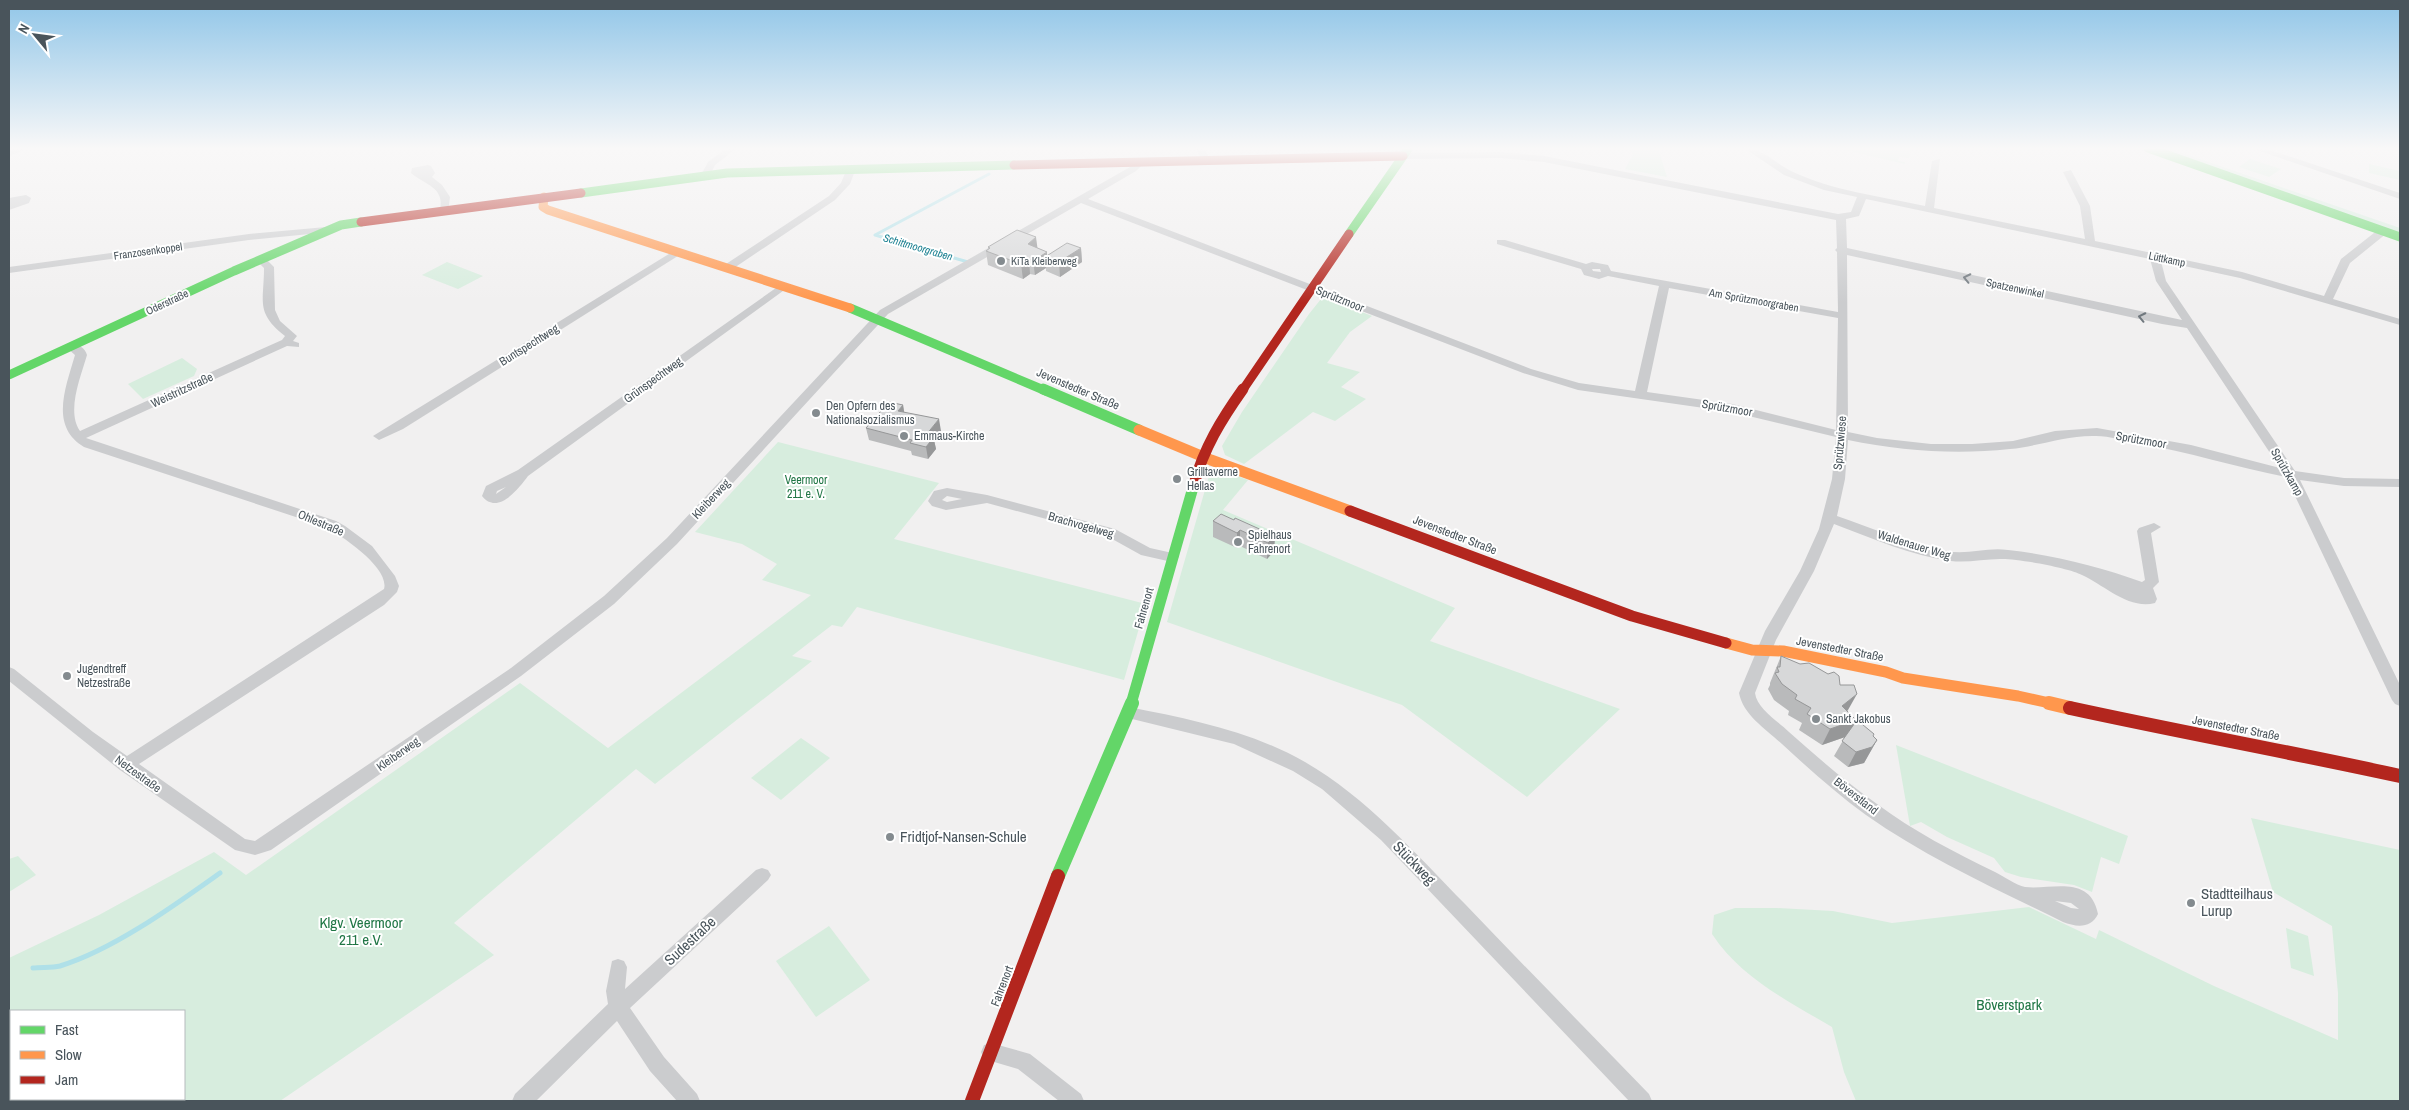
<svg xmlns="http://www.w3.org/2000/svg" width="2409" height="1110" font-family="'Archivo Narrow',sans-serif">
<rect width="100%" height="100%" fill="#f1f0f0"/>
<!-- green -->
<g fill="#d7edde" fill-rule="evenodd">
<path d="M1628,148H1658L1667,177L1625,169L1633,155Z"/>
<path d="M1837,148H1912L1909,158L1899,157L1898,161L1905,162V164Z"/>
<path d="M2156,148H2168L2400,228V235Z"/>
<path d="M2250,159L2281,169L2269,177L2239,167Z"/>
<path d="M2369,164L2400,171V180L2369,173Z"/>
<path d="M447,262L483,276L458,289L422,275Z"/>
<path d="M1326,298L1372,316L1350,332L1327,363L1360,372L1341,387L1366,399L1335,421L1313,412L1244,464L1225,455L1222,446L1242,412L1309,314L1321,299Z"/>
<path d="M182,358L197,369L194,376L143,399L128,384Z"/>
<path d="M778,442L939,483L894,539L1146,604L1124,680L857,607L842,627L832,625L792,656L812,661L655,784L636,769L454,923L494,955L280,1101H9V958L99,915L214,852L246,875L520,683L608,748L811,595L762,580L777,564L742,544L695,532ZM11,1011H184V1099H11Z"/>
<path d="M1226,472L1248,480L1223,510L1455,608L1430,641L1620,709L1527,797L1402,705L1167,622L1209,476Z"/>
<path d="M801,738L830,758L781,800L751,778Z"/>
<path d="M1896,745L2128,836L2119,864L2101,857L2092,892L2074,885L2021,877L2005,872L1994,858L1947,837L1921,822L1910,826Z"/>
<path d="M2251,818L2400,850V1101H1856L1844,1072L1832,1027C1788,1001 1741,978 1712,934L1714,915L1735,908H1777L1833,911L1892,923L2029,907L2096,939L2099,930L2214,986L2338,1040V993L2332,926L2273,892Z"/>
<path d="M18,856L36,875L9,892V859Z"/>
<path d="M829,926L870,980L816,1017L776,961Z"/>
<path d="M2286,928L2308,936L2314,976L2291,968Z"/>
</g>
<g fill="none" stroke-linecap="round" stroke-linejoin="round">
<!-- stream-far1 -->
<path stroke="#afe0e8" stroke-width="3" d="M968,262L875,235L989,174"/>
<!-- stream -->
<path stroke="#afe0e8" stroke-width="5" d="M33,968C42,967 52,968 60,966C113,950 175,905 220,873"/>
<!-- street -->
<g fill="#cbccce" fill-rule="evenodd">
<path d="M16,148H29L9,156V150Z"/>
<path d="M727,148H737L715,165L709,177H703L701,175L708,162Z"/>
<path d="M1196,148H1204L1210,159L1208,161H1202Z"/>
<path d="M1744,148C1762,148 1775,163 1791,171C1832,191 1880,196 1925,206L1932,161L1940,159L1934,208L2085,239L2080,206L2063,172L2071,170L2090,206L2095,241L2242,272L2324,296L2341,259L2379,229H2387V233L2350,263L2333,299L2400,319V325L2240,278L2161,261L2166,281L2295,471L2344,478L2400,479V487L2344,486L2300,480L2400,685V706L2395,704L2392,700L2286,477C2236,467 2188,452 2138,443C2124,441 2110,436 2096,436C2066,435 2040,446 2010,449C1956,455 1902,451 1848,440L1845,479L1837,516C1873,528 1909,545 1947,551C1967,555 1987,547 2008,550C2053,555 2100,567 2142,582L2145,580L2137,531L2139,528L2154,523L2161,527L2151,533L2159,582L2153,588L2157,599L2155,603C2129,610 2104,585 2082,575C2069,568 2015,558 2000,559C1984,559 1967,563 1951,561C1911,556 1872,538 1834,524L1814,571L1776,640L1755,693C1757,709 1778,721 1789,732C1817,757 1846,782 1877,804C1913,831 1954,852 1995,872C2003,876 2016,885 2025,887C2052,890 2090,874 2098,914C2091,929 2076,927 2063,922C1996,889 1927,858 1866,815C1837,794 1809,769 1782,744C1767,730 1743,715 1739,693L1765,631L1800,571L1819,529L1832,479L1836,437L1732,412L1578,390L1523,373L1081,203L888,314L677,544L614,604L521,676L271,850L255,855L235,850L120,770L9,681V667L14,669L93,732L127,756L384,589C390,568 342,536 326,527L84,447C49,426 66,387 75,355L67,348V344C75,342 85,347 87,355C81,376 66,411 80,431L282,340L285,336C255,312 264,302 264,268L255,259L256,257H264L274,267L275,310L280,321L297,336L293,341L299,343V347L287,346L86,438L336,521L345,526L372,546L395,576L399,586L397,592L384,605L139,764L245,839L255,841L511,668L604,596L667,538L880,310L1130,167L1138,159L1146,161L1136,171L1088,199L1531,369L1579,383L1635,391L1659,286L1608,276L1599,279L1584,275L1581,269L1497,244V240H1505L1586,264L1592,262L1608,265L1611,271L1838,312L1837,252L1835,250L1837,248L1836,220L1544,162L1501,158L1403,159L1398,156L1403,153L1501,152L1544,156L1838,214L1851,212L1857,197L1824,190L1784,175ZM1866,199L2150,259L2156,281L2182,320L1847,248L1846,219L1859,216ZM1847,255L2162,324L2187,328L2280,468L2191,445L2097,428L2055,431L2013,441L1972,444H1931L1877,438L1848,432ZM1592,269H1600L1601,272L1593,271ZM1669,288L1838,318L1836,430L1732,404L1647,392ZM2055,901L2071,903L2079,909L2071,908Z"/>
<path d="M2251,148H2264L2400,193V199Z"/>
<path d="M428,165L431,166L435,173L432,177L442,185L450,197L448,212L445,213L440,210C445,187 425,185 411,173L412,168Z"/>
<path d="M848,166L856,168L850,184L835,200L731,270H723V266L829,196L841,183Z"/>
<path d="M26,195L31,198L29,203L9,210V198Z"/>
<path d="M326,227L330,228V232L249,240L9,273V267L249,234Z"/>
<path d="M677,249L682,252L681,254L403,429L379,440L373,436Z"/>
<path d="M783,283L788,286L787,288L528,476C519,488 498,516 482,496L486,486L518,470ZM506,487L496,494L497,491Z"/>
<path d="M947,488L987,495L1115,529L1150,548L1177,554L1179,557L1172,562L1141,555L1105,535L987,503L946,510L932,506L928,501L934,491ZM947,496L962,499L947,502L942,500Z"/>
<path d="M1129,707C1189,719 1251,731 1305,762C1367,798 1415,853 1465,904C1526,968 1588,1031 1649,1094L1652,1101H1629L1381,840L1322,789L1293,771L1234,744L1124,717L1121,713L1124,709Z"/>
<path d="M762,868L768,870L771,875L768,880L630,1008L664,1057L697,1094L700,1101H677L650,1071L617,1021L536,1101H512L515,1094L608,1004L606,991L612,961L618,959L624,961L627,967L625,989L756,870Z"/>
<path d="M991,1043L1030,1054L1081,1094L1084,1101H1059L1018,1069L984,1059L981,1052L984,1045Z"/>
</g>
<!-- fast-far2 -->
<g stroke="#63d668" stroke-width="9">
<path d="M2148,148L2400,237"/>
<path d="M581,193L727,173L1014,165"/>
<path d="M1349,234L1408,149"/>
<path d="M850,308L1046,391"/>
<path d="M9,375L234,271L341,225L361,222"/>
</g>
<!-- fast-far1 -->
<g stroke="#63d668" stroke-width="11">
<path d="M1043,389L1139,430"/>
<path d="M1131,704L1194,484"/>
</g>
<!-- fast -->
<path stroke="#63d668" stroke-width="14" d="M1058,876L1132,703"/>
<!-- slow-far2 -->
<path stroke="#ff974d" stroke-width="9" d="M544,197L543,207L548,210L850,308"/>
<!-- slow-far1 -->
<g stroke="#ff974d" stroke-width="11">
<path d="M1139,430L1211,460L1350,511"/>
<path d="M1726,643L1752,650L1783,651L1886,672L1903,678L2018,696L2054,704"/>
</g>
<!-- slow -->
<path stroke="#ff974d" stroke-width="14" d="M2049,703L2070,708"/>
<!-- jam-far2 -->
<g stroke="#b3261e" stroke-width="9">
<path d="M1014,165L1403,156"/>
<path d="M361,222L581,193"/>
<path d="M1242,391L1349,234"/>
</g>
<!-- jam-far1 -->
<g stroke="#b3261e" stroke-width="11">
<path d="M1194,484C1204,448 1221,420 1243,389"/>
<path d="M1350,511L1632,616L1726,643"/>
</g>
<!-- jam -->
<g stroke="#b3261e" stroke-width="14">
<path d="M2070,708C2180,732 2290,752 2400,776"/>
<path d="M972,1101L1058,876"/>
</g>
</g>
<!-- wall -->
<g fill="#b9babb">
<path d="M988,247L1037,248L1047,252V255L1081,248L1082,262L1060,277L1046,271V268L1035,275L1030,274L1023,279L988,265L986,251L988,249Z"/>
<path d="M903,405L904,412L941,431L934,440L936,449L928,459L912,455L911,451L869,440L866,428Z"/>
<path d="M1234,520L1275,536L1274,551L1267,559L1240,546L1237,548L1213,537V521Z"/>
<path d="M1781,656L1840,685L1848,710L1847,711L1853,725L1873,736L1877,740L1864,763L1848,767L1834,756L1845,737L1822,745L1799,730L1802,723L1788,715L1789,711L1774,700L1768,689L1770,685V683Z"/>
</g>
<!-- shaded-wall -->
<g fill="#969798">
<path d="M1036,237L1038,252L1028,244Z"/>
<path d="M1081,248L1082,262L1060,277L1059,262Z"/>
<path d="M1047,252V258L1045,257L1046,268L1035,275L1033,261Z"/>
<path d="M1029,259L1030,274L1023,279L1021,264Z"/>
<path d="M903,405L905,417L898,411Z"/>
<path d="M939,419L941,431L934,440L936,449L928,459L926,447V435Z"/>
<path d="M1240,530V546L1237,548V533Z"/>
<path d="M1275,536L1274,551L1267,559L1268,543Z"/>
<path d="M1857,694L1848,710L1834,722L1842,706Z"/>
<path d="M1856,720L1848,736L1822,745L1830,729Z"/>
<path d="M1877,740L1864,763L1848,767L1856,752Z"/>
</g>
<!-- building -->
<g fill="#d7d8d9" stroke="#969798">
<path d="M1017,230L1036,237L1028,244L1047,252L1033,261L1029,259L1021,264L986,251L990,248L988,247Z"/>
<path d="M1067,243L1081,248L1059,262L1045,257Z"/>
<path d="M889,402L903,405L898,411L939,419L926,435L934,437L926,447L910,443L912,440L866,428Z"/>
<path d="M1221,514L1234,520L1235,518L1275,536L1268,543L1240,530L1237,533L1213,521Z"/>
<path d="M1781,656L1800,664L1809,663L1828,674L1834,672L1839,676L1840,685H1854L1857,694L1842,706L1856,720L1830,729L1807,714L1811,708L1795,699L1797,695L1782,684L1775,673L1779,672L1777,667H1780Z"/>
<path d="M1857,720L1874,734L1873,736L1877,740L1872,747L1856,752L1842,741Z"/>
</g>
<!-- one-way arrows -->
<defs><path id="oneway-chevron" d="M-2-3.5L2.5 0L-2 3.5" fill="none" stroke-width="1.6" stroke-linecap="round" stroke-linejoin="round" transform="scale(1.25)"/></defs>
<g stroke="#70787e">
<use href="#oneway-chevron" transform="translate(1967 278) rotate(-168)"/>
<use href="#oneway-chevron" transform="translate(2142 317) rotate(-168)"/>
</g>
<!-- sky -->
<linearGradient id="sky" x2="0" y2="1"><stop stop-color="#91c6e8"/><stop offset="0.49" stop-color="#f9f8f8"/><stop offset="1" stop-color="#f9f8f8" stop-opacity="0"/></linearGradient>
<rect width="2409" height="303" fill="url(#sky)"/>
<!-- markers -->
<g fill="#848b8f" stroke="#fff" stroke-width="2">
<circle cx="1001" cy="261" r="5"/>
<circle cx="816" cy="413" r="5"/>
<circle cx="904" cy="436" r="5"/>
<circle cx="1177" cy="479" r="5"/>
<circle cx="1238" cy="542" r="5"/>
<circle cx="67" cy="676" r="5"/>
<circle cx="1816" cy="719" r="5"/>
<circle cx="890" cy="837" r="5"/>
<circle cx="2191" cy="903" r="5"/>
</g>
<g text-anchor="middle" stroke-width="4" stroke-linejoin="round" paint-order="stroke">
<!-- far-water labels -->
<g font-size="11" font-style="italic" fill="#187f90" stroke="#fff">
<text transform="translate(918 247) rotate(16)" y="4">Schittmoorgraben</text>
</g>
<!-- far-street labels -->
<g font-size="11" fill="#49545b" stroke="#fff">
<text transform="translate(148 251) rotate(-8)" y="4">Franzosenkoppel</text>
<text transform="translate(2167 259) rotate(12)" y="4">Lüttkamp</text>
<text transform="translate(2015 288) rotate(12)" y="4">Spatzenwinkel</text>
<text transform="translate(1754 300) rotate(10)" y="4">Am Sprützmoorgraben</text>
<text transform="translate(167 302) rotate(-25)" y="4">Oderstraße</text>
</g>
<!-- far-poi labels -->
<g font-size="11" fill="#49545b" stroke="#fff" text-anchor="start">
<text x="1011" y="265">KiTa Kleiberweg</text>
</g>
<!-- street labels -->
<g font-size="12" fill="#49545b" stroke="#fff">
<text transform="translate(1340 299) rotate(22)" y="4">Sprützmoor</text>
<text transform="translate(529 345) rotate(-32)" y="4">Buntspechtweg</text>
<text transform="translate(653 380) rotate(-36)" y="4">Grünspechtweg</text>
<text transform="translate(1078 389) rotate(23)" y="4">Jevenstedter Straße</text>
<text transform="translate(182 390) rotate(-25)" y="4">Weistritzstraße</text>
<text transform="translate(1727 408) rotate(10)" y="4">Sprützmoor</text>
<text transform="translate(2141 440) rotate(10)" y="4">Sprützmoor</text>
<text transform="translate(1840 443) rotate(-85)" y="4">Sprützwiese</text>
<text transform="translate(2287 472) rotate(60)" y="4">Sprützkamp</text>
<text transform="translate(711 499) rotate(-47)" y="4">Kleiberweg</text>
<text transform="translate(321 523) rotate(23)" y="4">Ohlestraße</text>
<text transform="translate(1081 525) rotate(16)" y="4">Brachvogelweg</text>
<text transform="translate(1455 535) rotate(21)" y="4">Jevenstedter Straße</text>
<text transform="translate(1914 545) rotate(17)" y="4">Waldenauer Weg</text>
<text transform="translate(1144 608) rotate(-74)" y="4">Fahrenort</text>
<text transform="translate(1840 649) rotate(11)" y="4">Jevenstedter Straße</text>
<text transform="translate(2236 728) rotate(11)" y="4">Jevenstedter Straße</text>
<text transform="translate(398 754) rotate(-35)" y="4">Kleiberweg</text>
<text transform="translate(138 774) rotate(36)" y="4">Netzestraße</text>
<text transform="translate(1856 796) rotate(38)" y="4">Böverstland</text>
<text transform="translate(1002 986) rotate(-69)" y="4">Fahrenort</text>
</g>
<!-- poi labels -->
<g font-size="12" fill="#49545b" stroke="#fff" text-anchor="start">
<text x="826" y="410">Den Opfern des<tspan x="826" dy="14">Nationalsozialismus</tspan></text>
<text x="914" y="440">Emmaus-Kirche</text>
<text x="1187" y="476">Grilltaverne<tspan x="1187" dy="14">Hellas</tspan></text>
<text x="1248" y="539">Spielhaus<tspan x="1248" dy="14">Fahrenort</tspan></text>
<text x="77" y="673">Jugendtreff<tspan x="77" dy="14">Netzestraße</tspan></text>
<text x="1826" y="723">Sankt Jakobus</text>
</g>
<!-- park labels -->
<g font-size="12" fill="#207645" stroke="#fff">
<text x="806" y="484">Veermoor<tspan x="806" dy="14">211 e. V.</tspan></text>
</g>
<!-- near-poi labels -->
<g font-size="15" fill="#49545b" stroke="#fff" text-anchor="start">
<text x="900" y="842">Fridtjof-Nansen-Schule</text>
<text x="2201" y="899">Stadtteilhaus<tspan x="2201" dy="17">Lurup</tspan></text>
</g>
<!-- near-street labels -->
<g font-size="15" fill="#49545b" stroke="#fff">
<text transform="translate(1414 863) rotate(46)" y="5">Stückweg</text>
<text transform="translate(690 941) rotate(-43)" y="5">Sudestraße</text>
</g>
<!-- near-park labels -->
<g font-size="15" fill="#207645" stroke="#fff">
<text x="361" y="928">Klgv. Veermoor<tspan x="361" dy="17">211 e.V.</tspan></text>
<text x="2009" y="1010">Böverstpark</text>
</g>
</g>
<!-- border -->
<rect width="2409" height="1110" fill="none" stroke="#49545b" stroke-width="20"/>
<!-- legend -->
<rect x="10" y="1010" width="175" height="90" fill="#ffffff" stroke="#b6bbbd"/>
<rect x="20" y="1026" width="25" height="8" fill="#63d668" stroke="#b6bbbd"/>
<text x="55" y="1035" font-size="15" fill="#49545b">Fast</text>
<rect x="20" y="1051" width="25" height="8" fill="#ff974d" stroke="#b6bbbd"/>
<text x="55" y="1060" font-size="15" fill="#49545b">Slow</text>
<rect x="20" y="1076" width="25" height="8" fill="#b3261e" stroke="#b6bbbd"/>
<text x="55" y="1085" font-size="15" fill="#49545b">Jam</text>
<!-- north arrow -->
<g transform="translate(35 35) rotate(299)" stroke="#ffffff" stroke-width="4" paint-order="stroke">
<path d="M0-4L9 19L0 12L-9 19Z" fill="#49545b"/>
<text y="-8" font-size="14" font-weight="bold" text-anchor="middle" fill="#49545b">N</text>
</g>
</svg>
